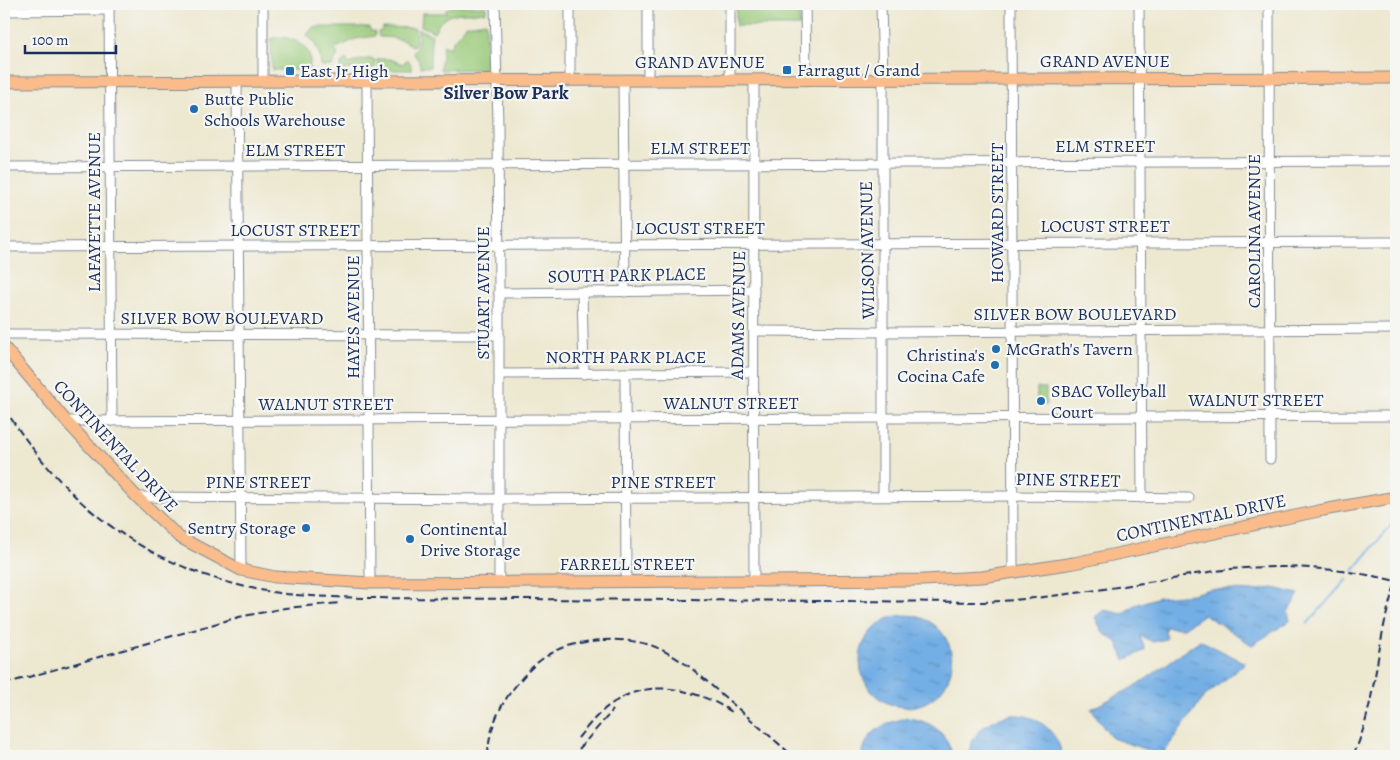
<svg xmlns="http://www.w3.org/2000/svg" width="1400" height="760" font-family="Alegreya,serif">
<defs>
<pattern id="water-ripples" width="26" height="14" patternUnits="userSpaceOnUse" patternTransform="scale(1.25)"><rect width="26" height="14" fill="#73aee4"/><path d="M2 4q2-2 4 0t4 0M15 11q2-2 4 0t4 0" fill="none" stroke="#5e8ebc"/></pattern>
</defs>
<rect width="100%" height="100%" fill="#f6f6f2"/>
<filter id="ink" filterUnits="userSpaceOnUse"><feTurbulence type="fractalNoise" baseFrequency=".02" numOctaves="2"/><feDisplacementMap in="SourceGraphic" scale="10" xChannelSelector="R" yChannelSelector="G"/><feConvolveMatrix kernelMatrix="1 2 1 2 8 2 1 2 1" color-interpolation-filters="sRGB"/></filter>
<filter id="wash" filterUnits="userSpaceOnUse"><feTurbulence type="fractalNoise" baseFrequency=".0096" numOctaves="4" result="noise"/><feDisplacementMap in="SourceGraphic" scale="20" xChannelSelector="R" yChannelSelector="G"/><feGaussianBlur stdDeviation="1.12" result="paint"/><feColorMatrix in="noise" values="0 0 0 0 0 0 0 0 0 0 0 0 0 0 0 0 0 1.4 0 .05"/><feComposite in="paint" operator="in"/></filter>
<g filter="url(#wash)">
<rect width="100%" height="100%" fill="#ede8d0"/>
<!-- green -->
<g fill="#98c978" stroke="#5a7c6b">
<rect x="736" y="4" width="64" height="22"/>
<path d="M456,6H486V12C463,15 447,7 434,32L421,26L422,13H446V9Z"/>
<path d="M486,22V69L440,70L443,45L450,48C453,37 460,34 466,25Z"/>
<path d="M313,27H369L370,30L375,32V36L356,39L334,49L338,54L332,66H321C320,54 317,44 307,35Z"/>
<path d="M383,27L415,28L416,45L414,47C404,39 391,37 379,37L378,32L382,30Z"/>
<path d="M418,29L432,35L431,41L430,67H420L419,61L413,53L418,45Z"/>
<path d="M278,37C295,37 317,49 308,70H272L271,39Z"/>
<path d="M346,59L349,64C357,61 366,57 375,60V68L340,70L342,62Z"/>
<path d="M379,59H390L403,64L407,59L410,62L412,70H379L377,60Z"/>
<rect x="1037" y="388" width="9" height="17"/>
</g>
<!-- water -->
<g fill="url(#water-ripples)" stroke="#476ea1">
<path d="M1273,588L1299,594L1288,612L1290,621L1252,645L1204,614L1184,628L1165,627L1166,639L1153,642L1140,636L1145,650L1125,660L1117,642L1103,633L1095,617L1104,610L1123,614L1135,605L1159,597L1193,594L1210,589L1251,591Z"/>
<circle cx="906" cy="661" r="46"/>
<path d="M1200,640L1245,663L1204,697L1162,755L1112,738L1091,709L1139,684Z"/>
<path d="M1012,715C1018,715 1024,715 1029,717C1046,722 1060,739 1062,756H968C973,730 988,720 1012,715Z"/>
<path d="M908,718C933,722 945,731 953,756H862C866,731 885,722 908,718Z"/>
</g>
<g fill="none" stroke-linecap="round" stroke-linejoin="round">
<!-- stream -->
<g stroke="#73aee4" stroke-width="2">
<path d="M1353,571L1396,519"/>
<path d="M1307,624L1347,579"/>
</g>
</g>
</g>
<g filter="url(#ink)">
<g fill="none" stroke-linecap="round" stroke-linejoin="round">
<defs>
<g id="minor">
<path d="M109,4L112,421"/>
<path d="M263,4V81"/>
<path d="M495,4L498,125L499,293V583"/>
<path d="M648,4V80"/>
<path d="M730,4V79"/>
<path d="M805,4L806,79"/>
<path d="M881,4L883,80V496"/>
<path d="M1011,4L1013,573"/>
<path d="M1139,4L1142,498"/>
<path d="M1269,4L1270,459"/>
<path d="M4,11L109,10"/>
<path d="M570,80V4"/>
<path d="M623,80L625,292"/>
<path d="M237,81L241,570"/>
<path d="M367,81L370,583"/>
<path d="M4,167L1396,161"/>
<path d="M4,247L1396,242"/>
<path d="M582,292L584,374"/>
<path d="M499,293L754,290"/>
<path d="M754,331L884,332L1396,329"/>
<path d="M4,334L499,335"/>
<path d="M625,373L626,581"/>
<path d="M499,374L753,372"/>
<path d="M66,421L1396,416"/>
<path d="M137,497L499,499L1012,496L1189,498"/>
<path d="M754,581C753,414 754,247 754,80"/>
</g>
<g id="major">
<path d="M4,82L1396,78"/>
<path d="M4,347L66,421L137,497L179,537L241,570L275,577L370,583L923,580L982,577L1074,563L1323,510L1396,497"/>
</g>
</defs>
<!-- minor casing -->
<use href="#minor" stroke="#848c97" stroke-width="11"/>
<!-- major casing -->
<use href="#major" stroke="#848c97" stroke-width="13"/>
<!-- minor -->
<use href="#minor" stroke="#fff" stroke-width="9"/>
<!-- major -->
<use href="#major" stroke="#f9bc8a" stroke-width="11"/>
<!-- rail -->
<g stroke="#1b2f5e" stroke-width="2" stroke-dasharray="8 4" stroke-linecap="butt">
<path d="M4,408C25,440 48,470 76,497C130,549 205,583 279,593C308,597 338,597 367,598L985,602C1042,599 1098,590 1155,581C1185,576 1215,570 1245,568C1296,565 1347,569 1396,581"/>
<path d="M4,684L239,617L285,608L340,603"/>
<path d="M578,738C589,725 600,710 616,701C653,677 702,691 735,714"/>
<path d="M579,749L613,710"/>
<path d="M488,756C488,733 498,708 513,689C524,675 536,661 552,653C578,638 625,636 653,646C666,651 678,659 690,667L793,756"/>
<path d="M562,756L563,755"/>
<path d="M1353,756C1378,702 1375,639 1396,583"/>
</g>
</g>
</g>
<!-- markers -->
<g fill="#1f6fb2" stroke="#f6f6f2" stroke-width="2">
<rect x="782" y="65" width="10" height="10" rx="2.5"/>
<rect x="285" y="66" width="10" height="10" rx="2.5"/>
<circle cx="194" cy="109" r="5"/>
<circle cx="996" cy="349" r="5"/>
<circle cx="995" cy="365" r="5"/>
<circle cx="1041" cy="401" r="5"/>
<circle cx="306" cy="528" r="5"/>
<circle cx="410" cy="539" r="5"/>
</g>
<g text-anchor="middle" stroke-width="4.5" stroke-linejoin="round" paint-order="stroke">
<!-- street labels -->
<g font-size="18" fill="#1b2f5e" stroke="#f6f6f2">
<text x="1105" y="67">GRAND AVENUE</text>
<text x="700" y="68">GRAND AVENUE</text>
<text x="1105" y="152">ELM STREET</text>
<text x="700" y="154">ELM STREET</text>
<text x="295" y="156">ELM STREET</text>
<text transform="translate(94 212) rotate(-90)" y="6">LAFAYETTE AVENUE</text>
<text transform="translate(997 213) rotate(-90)" y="6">HOWARD STREET</text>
<text x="1105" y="232">LOCUST STREET</text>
<text x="700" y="234">LOCUST STREET</text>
<text x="295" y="236">LOCUST STREET</text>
<text transform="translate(1254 231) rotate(-90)" y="6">CAROLINA AVENUE</text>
<text transform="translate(867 250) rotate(-91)" y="6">WILSON AVENUE</text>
<text transform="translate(627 275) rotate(-1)" y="6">SOUTH PARK PLACE</text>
<text transform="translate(483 293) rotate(-90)" y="6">STUART AVENUE</text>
<text x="1075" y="320">SILVER BOW BOULEVARD</text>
<text transform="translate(738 315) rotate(-89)" y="6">ADAMS AVENUE</text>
<text transform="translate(353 317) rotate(-90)" y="6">HAYES AVENUE</text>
<text x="222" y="324">SILVER BOW BOULEVARD</text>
<text x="626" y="363">NORTH PARK PLACE</text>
<text x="1256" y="406">WALNUT STREET</text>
<text x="731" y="409">WALNUT STREET</text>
<text x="326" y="410">WALNUT STREET</text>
<text transform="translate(116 446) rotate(47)" y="6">CONTINENTAL DRIVE</text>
<text transform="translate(1068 480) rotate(1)" y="6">PINE STREET</text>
<text x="258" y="488">PINE STREET</text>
<text x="663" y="488">PINE STREET</text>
<text transform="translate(1201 518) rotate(-12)" y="6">CONTINENTAL DRIVE</text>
<text x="627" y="570">FARRELL STREET</text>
</g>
<!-- poi labels -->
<g font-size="18" fill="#1b2f5e" stroke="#f6f6f2" text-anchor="start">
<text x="797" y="76">Farragut / Grand</text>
<text x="300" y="77">East Jr High</text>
<text x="204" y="105">Butte Public<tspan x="204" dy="21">Schools Warehouse</tspan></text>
<text x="1006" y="355">McGrath's Tavern</text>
<text x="985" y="361" text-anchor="end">Christina's<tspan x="985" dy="21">Cocina Cafe</tspan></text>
<text x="1051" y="397">SBAC Volleyball<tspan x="1051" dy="21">Court</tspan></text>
<text x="296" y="534" text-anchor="end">Sentry Storage</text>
<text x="420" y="535">Continental<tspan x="420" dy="21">Drive Storage</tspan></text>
</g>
<!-- neighbourhood labels -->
<g font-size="19" font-weight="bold" fill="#1b2f5e" stroke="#f6f6f2">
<text x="506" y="99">Silver Bow Park</text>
</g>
</g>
<!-- margin -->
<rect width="1400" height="760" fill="none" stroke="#f6f6f2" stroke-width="20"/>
<!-- scale -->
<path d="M25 45v8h91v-8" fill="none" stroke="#1b2f5e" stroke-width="2.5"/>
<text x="32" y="45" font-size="15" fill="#1b2f5e" stroke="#f6f6f2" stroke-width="4" paint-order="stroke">100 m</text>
</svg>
